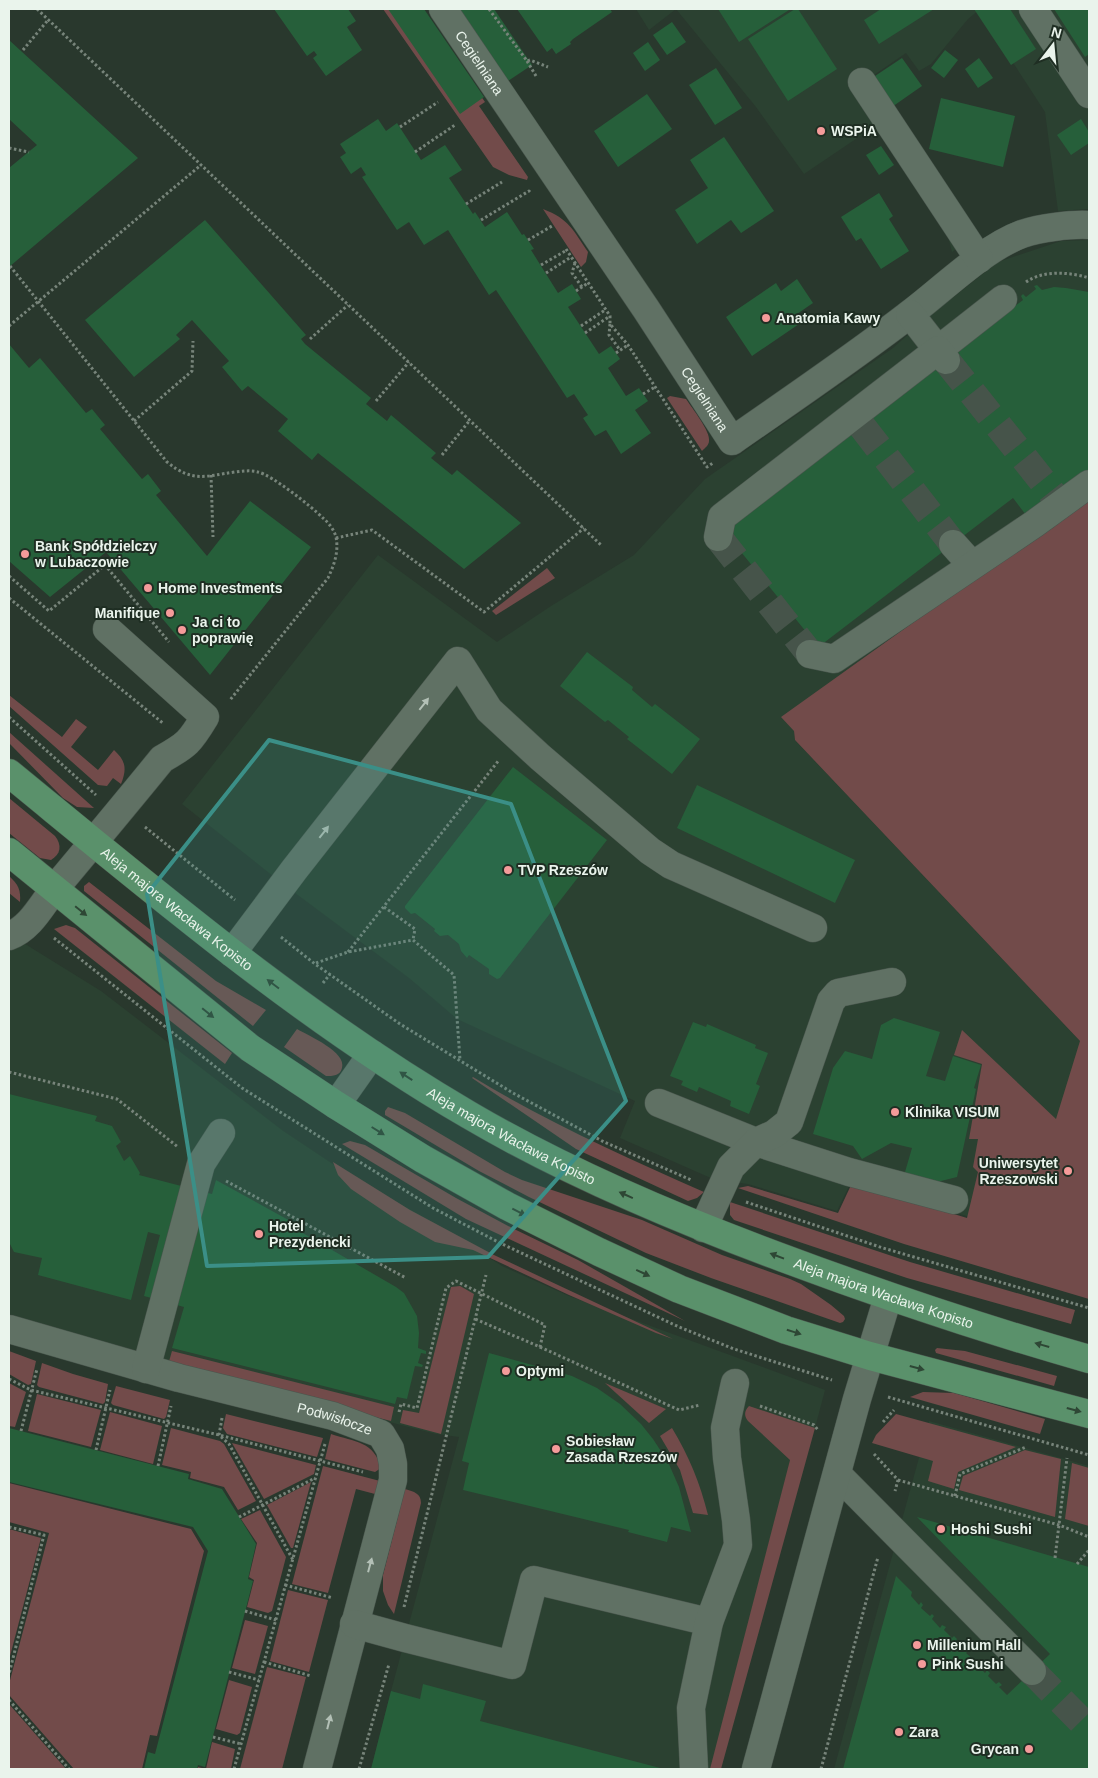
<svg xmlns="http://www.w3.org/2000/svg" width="1098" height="1778" font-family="Arial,sans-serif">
<rect width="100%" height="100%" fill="#29382d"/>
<!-- built -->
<g fill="#2b4131">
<path d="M636,9H1089V209L1058,211L1045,112L979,10L968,19L931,64L919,71L906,53L871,77L977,234L952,252L948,236L875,126L804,174L756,107L676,9L649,30Z"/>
<path d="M1089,240V499L794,731L795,740L1080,1041L1089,1002V1236H1034L851,1182L837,1211L748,1184L713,1179L620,1138L635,1101L457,1019L409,978L283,884L182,804L378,555L497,642L551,606L634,555L705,479L893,348L929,316L998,262L1061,241Z"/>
<path d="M9,934L101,991L282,1130L357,1180L445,1229L502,1266L569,1296L825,1390L815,1428L790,1461L711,1769H371L391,1691L459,1437L436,1434L156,1362L9,1314Z"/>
<path d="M929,1421L1089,1466V1769H834Z"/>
</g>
<!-- green -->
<g fill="#724b4a">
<path d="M383,9H421L485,102L479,106L528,177L527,180L509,175L493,167Z"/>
<path d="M543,209C569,219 573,230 588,252L586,262L581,267Z"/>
<path d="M670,396L686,399C692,408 711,432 709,441C709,445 705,448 702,451L667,398Z"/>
<path d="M1089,499V1299L904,1244L738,1188L748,1186L838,1213L852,1183L967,1218L978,1172L973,1167L978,1139H969L982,1064L954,1055L962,1030L1056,1119L1080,1041L795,740L794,731L781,717L1034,536Z"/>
<path d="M547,568L555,578L496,615L492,611Z"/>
<path d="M9,695L62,737L76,719L87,727L71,747L98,770L114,750C126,761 127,769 121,784L113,778L107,786L98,785L9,706Z"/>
<path d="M9,732L94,808L77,807L63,798L9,743Z"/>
<path d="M9,798L55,836C62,845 61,854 51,860L40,858L9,833Z"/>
<path d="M9,876C18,884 21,890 20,902L9,893Z"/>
<path d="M89,882L216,981L266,1010L253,1026L84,891V886Z"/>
<path d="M66,925L75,928L232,1053L225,1064L54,929Z"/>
<path d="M297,1029C309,1036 347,1052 342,1068C340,1076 333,1076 326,1076L284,1047Z"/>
<path d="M473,1077C547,1122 625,1157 704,1192L697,1198L688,1201L576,1149L472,1078Z"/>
<path d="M388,1107L405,1113L505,1172L522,1180L642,1220L722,1255L790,1279L801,1284L831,1305L844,1316L845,1319L843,1322L840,1323L711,1278L646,1253L529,1197L479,1171L385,1115V1111Z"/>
<path d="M350,1141L365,1145L456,1198L512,1228L578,1260L685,1321L466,1219L342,1144Z"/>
<path d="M333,1162L410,1210L494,1255L673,1339L656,1333L569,1295L473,1250L435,1242L400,1222L351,1189L338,1175Z"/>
<path d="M730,1202L910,1262L1075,1310L1071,1324L907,1278L734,1220L730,1215Z"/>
<path d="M460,1286L474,1294L441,1434L400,1423L403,1410L419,1413L451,1287Z"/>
<path d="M937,1348L965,1351L1057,1376L1054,1386L936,1353L935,1350Z"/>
<path d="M9,1351L36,1361L31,1384L28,1385L9,1374Z"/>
<path d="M172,1351L394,1407L391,1421L168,1365Z"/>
<path d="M42,1363L73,1374L108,1384L105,1402L103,1404L39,1387L37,1385Z"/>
<path d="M9,1383L26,1392L15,1427L9,1426Z"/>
<path d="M605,1383L666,1409L649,1423Z"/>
<path d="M116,1386L170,1400L166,1417L164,1419L113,1405L111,1403Z"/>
<path d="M923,1392L954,1393L1045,1419L1040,1434L910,1397Z"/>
<path d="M37,1394L101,1410L91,1447L28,1431Z"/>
<path d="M749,1406L815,1428L721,1769H710L790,1460L748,1421C744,1416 744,1411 749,1406Z"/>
<path d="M110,1412L162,1426L153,1464L100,1450Z"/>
<path d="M226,1414L323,1438L317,1457L227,1434L223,1428Z"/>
<path d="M896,1414L1016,1447L958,1472L954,1489L928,1481L933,1461L872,1443L876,1435Z"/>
<path d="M171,1428L220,1441L224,1444L256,1501L238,1510L224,1487L190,1478L191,1472L162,1465Z"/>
<path d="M672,1428C689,1456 700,1483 708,1515L693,1513L680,1470L660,1436Z"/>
<path d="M331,1434C355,1442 374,1441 381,1468L375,1472L325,1459Z"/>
<path d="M232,1443L316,1465L314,1474L264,1499Z"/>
<path d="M1025,1450L1061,1459L1055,1517L959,1490L963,1476Z"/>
<path d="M1072,1463L1089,1468V1526L1065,1519Z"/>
<path d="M323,1466L380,1481L375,1494L356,1489L328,1593L292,1584Z"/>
<path d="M311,1482L293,1548H291L267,1505Z"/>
<path d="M9,1483L191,1529L204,1551L157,1736L150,1735L142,1769H74L9,1695V1684L49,1533L9,1522Z"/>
<path d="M405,1489C414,1492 421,1493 421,1503L394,1614L388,1605L383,1591V1575Z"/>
<path d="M260,1510L286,1557L272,1611L268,1613L247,1607L254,1580L249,1577L257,1543L241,1519Z"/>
<path d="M9,1529L41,1538L9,1660Z"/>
<path d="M288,1590L328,1600L309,1672L270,1661Z"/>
<path d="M245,1620L268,1626L255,1674L232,1668Z"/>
<path d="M267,1667L306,1677L282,1769H240Z"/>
<path d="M229,1680L252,1687L240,1733L237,1735L216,1729Z"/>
<path d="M9,1704L66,1769H9Z"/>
<path d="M212,1742L235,1749L231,1769H197L198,1767L206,1769Z"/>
</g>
<!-- building -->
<g fill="#265f3a">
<path d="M274,9H348L356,21L347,27L362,50L326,76L313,58L317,55L314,51L307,56Z"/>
<path d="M388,9H424L484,97L460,114Z"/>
<path d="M458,9H494L532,65L508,81Z"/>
<path d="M517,9H610L612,12L573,39L570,42L571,44L556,54L552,48L547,52Z"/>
<path d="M718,9H787L789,10L739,42Z"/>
<path d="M795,9H798L837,69L788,101L748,39Z"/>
<path d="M881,9H934L879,44L864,20Z"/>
<path d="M974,9H1010L1036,49L1011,65Z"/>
<path d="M1054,9H1089V54L1085,57Z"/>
<path d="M672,22L686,42L667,55L653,35Z"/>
<path d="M9,40L138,158L9,267V168L37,145L9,119Z"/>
<path d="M648,42L660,60L645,71L633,53Z"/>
<path d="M945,50L958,60L944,78L931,68Z"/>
<path d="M902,58L922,86L889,109L869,80Z"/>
<path d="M979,58L993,78L978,88L965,69Z"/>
<path d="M716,68L742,108L715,125L689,85Z"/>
<path d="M647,94L672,129L618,167L594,131Z"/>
<path d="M941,98L1015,116L1003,167L929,149Z"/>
<path d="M378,119L386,131L397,123L421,160L445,145L462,170L449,178L473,214L475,212L485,227L507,212L522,235L524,234L534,249L531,250L558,293L572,284L581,299L568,307L599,354L611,346L616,353L620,359L608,368L626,396L639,388L648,401L635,410L651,433L621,454L606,430L595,436L583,418L588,415L574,394L567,398L496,290L489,295L448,230L424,245L409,222L397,230L362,177L366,175L361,167L351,174L340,157L346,153L340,144Z"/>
<path d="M1081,119L1089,132V143L1071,155L1057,135Z"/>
<path d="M724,137L774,211L741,233L731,220L697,244L675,210L708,188L690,160Z"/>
<path d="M881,146L894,165L879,175L866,155Z"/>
<path d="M879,193L893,216L889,219L909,251L881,269L861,238L856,241L841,217Z"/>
<path d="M205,220L306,335L301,339L305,344L371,398L366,404L387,421L391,415L436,453L431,458L452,475L457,470L521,523L464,569L318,453L312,460L278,431L288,419L248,386L242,391L222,367L229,361L192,320L176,335L180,339L134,377L85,320Z"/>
<path d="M797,279L813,303L797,314L802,322L752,356L726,317L776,283L781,291Z"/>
<path d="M1037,285L1042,290L1054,287L1066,288L1089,292V473L1029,519L1013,498L825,642L816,644L728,536L730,524L1023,300L1021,296L1023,294L1026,297L1036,289L1034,286Z"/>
<path d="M9,344L29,368L40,358L86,413L92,409L105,425L100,429L142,479L148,474L161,491L156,495L207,556L250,501L311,547L210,675L106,552L50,597L9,561Z"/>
<path d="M587,652L633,687L632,690L652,707L655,704L700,739L672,774L627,739L629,737L608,720L605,722L560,686Z"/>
<path d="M513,767L607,840L500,978L497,979L489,974V969L469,955L467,958L461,951L459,944L448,935L440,936L434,931L435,929L415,913L411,914L405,908V906Z"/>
<path d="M697,785L855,860L835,903L677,828Z"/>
<path d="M894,1018L940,1032L926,1076L945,1081L953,1056L981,1065L974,1088L976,1089L957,1177L937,1182L903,1179L912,1148L891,1143L862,1159L853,1146L813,1134L833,1068L845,1051L872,1059L881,1025Z"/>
<path d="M693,1022L706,1027L707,1024L756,1045L755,1048L768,1053L756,1084L760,1086L749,1114L730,1106L731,1101L699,1087L697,1092L681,1085L683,1081L670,1076Z"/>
<path d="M9,1094L97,1116L95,1121L112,1126L121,1142L116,1146L124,1161L130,1156L140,1173L139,1175L212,1194L216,1180L303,1228L301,1232L396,1287L404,1293L417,1316L419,1333L418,1348L426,1351V1354L421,1353L418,1363L423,1365L422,1367L415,1366L407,1399L397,1397L395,1404L172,1348L184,1307L144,1296L160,1235L148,1232L131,1300L38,1275L42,1258L14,1252L9,1242Z"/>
<path d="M489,1353L572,1376L597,1388L620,1404L641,1424L653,1439L668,1462L679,1487L691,1532L671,1527L667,1542L628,1532L629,1530L463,1490L469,1463L462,1461Z"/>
<path d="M9,1428L189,1474L188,1479L222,1489L256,1544L248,1579L253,1581L205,1767L198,1765L197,1769H144L148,1752L155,1754L208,1551L193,1527L9,1482Z"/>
<path d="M917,1517L1089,1567V1769H843L896,1576L912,1592L911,1596L919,1605L921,1602L923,1605L921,1608L930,1616L932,1614L934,1616L932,1619L940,1628L942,1625L946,1627L944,1630L952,1638L954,1636L957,1639L955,1642L963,1650L965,1648L968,1651L966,1653L975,1661L976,1659L979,1662L977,1665L985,1673L987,1670L990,1673L988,1676L996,1684L999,1682L1002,1685L999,1687L1007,1695L1050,1654Z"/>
<path d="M423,1684L486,1701L480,1721L664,1769H371L391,1691L420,1699Z"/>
</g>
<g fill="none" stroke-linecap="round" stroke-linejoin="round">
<!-- minor-tunnel -->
<g stroke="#46544a" stroke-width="28" stroke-dasharray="28 14" stroke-linecap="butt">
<path d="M946,360L1056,498"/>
<path d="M861,425L953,544"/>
<path d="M718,537L810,654"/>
<path d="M1032,1671L1089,1729"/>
</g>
<defs>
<g id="minor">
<path id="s1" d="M443,9L646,309L732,441C792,399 853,358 911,313C943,289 984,248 1022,234C1040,228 1070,224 1089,225"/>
<path d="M1033,9L1089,94"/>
<path d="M862,82L979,259"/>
<path d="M910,314L938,350L1003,299"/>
<path d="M718,537L722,517L938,350L946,360"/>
<path d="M953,544L972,565"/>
<path d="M810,654L834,659L1034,524L1089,484"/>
<path d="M9,936C31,928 42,904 56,887C92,844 127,802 162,759C187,745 190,742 205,717L107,629"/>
<path d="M232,953L294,870L458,661L489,710L540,757L650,851L671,865L813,928"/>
<path d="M659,1103L756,1142L849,1172L954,1200"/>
<path d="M336,1105L372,1054"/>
<path d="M703,1228L731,1167L756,1142L774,1134L789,1122L831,1001L838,993L892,982"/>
<path id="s2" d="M9,1329L179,1378L333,1416L381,1434L390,1449L393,1464V1480L317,1769"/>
<path d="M146,1369L201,1164L221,1133"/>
<path d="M837,1474L1032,1671"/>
<path d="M354,1624L405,1638L512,1665L534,1580L709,1622"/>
<path d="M694,1769L691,1708L709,1622L738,1545L736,1520L727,1458L725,1428L735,1383"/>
<path d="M756,1769L857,1399L888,1297"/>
</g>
<g id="major">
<path id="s3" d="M9,773C157,894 304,1019 469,1115C566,1172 670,1216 775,1255C879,1294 983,1329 1089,1359"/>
<path d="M9,852L250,1048L336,1105L423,1159L507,1206L599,1252L679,1289L786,1330L870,1356L1089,1414"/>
</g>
</defs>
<!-- minor casing -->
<use href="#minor" stroke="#49564d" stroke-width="29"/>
<!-- major casing -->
<use href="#major" stroke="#49564d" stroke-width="29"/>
<!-- path -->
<g stroke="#77847a" stroke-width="3" stroke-dasharray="2.5 2.5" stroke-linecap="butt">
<path d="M37,9L602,546"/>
<path d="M489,9L527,61L530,60L548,67"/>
<path d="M23,50L48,20"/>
<path d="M527,61L536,76"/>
<path d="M400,127L438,102"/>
<path d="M9,148L29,152"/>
<path d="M415,152L455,125"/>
<path d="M466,204L502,182"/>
<path d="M481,220L529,191L531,193"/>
<path d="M528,240L552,226"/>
<path d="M566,249L610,316V324L628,345L707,467L713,463"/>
<path d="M575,263L572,273L582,287"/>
<path d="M541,265L567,250"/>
<path d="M10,266L167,462C193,483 205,476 235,472C243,471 251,470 258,472C272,475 312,507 323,518C329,523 334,530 336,537C339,552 334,565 328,578L230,700"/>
<path d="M546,273L571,257"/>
<path d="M1026,282C1043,270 1070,272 1089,278"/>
<path d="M576,291L588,283"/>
<path d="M610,324L609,335L620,350"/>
<path d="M9,326L201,165"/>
<path d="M581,326L605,310"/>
<path d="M585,333L610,316"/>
<path d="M310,339L348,305"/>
<path d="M616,353L628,345"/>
<path d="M643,394L655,387"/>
<path d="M376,401L409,362"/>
<path d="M134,421L192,371L193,341"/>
<path d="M442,455L470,420"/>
<path d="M211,475L213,537"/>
<path d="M336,538L372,530L484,612L584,528"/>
<path d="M9,576L49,611L105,565L169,642"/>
<path d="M9,598L164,724"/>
<path d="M9,717L96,795"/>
<path d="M145,827L235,900"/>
<path d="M384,907L415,929L413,940"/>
<path d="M281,937L315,964L400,1024L513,1093L604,1142L691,1180"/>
<path d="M54,938L242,1088L433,1208L500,1243L679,1327L734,1349L832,1380"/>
<path d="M348,952L499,760"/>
<path d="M316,963L348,952L413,940L454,975L460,1060"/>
<path d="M323,983L330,974"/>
<path d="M9,1072L117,1099L178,1147"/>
<path d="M226,1181L406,1278"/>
<path d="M746,1202L883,1248L1089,1308"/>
<path d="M540,1347L679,1410L700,1405"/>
<path d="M9,1379L31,1390L219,1435L363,1472"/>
<path d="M888,1397L1089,1455"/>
<path d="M760,1406L814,1425L818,1430"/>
<path d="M399,1412L401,1404L417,1408L446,1288L456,1281L545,1325L540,1347L475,1319"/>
<path d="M222,1418L219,1435L229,1444L293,1560"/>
<path d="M883,1422L894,1410"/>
<path d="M21,1431L37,1369"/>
<path d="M96,1450L110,1390"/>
<path d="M874,1454L898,1480L895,1491"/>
<path d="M158,1466L171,1406"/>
<path d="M898,1480L1059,1525L1089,1537"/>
<path d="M955,1496L960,1474L1026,1447"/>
<path d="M239,1517L315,1478"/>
<path d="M9,1527L44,1535L9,1674"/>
<path d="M1055,1558L1067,1458"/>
<path d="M1077,1564L1089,1550"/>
<path d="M285,1585L333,1598"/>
<path d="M404,1607L486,1275"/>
<path d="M245,1611L276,1620"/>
<path d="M264,1662L311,1676"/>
<path d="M229,1672L259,1680"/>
<path d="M9,1700L69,1769"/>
<path d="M213,1737L241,1744"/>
<path d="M234,1769L325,1444"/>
<path d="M359,1769L389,1664"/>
<path d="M821,1769L878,1557"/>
</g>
<!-- minor -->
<use href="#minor" stroke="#607164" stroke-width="28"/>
<!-- major -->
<use href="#major" stroke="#5a916b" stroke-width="28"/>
</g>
<!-- one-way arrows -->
<defs><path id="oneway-solid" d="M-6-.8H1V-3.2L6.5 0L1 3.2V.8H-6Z" transform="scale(1.25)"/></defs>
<g fill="#b3c0b6">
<use href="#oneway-solid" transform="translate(424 704) rotate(-52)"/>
<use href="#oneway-solid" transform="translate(324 832) rotate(-52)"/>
<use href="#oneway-solid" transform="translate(370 1565) rotate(-75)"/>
<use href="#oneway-solid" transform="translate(329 1722) rotate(-76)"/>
</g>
<g fill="#2e4735">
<use href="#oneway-solid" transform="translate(81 911) rotate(39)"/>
<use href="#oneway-solid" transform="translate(273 984) rotate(-143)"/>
<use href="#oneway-solid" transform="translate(208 1013) rotate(39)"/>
<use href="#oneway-solid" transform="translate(406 1076) rotate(-147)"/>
<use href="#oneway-solid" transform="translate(378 1131) rotate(32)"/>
<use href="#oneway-solid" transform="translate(626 1195) rotate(-156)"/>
<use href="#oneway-solid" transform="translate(519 1212) rotate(27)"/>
<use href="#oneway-solid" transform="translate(777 1256) rotate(-159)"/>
<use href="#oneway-solid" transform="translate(643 1273) rotate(25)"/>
<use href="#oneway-solid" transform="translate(794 1332) rotate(17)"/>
<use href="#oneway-solid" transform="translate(1042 1345) rotate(-164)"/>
<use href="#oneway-solid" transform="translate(917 1368) rotate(15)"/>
<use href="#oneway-solid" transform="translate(1074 1410) rotate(15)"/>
</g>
<!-- marked area -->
<path fill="#3b8f87" fill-opacity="0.2" stroke="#3b8f87" stroke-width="4" stroke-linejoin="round" d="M269,740L511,804L626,1101L488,1257L207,1266L147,894Z"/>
<!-- markers -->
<g fill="#f59b9a" stroke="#1f2e23" stroke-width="2">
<circle cx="821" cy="131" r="5"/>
<circle cx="766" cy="318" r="5"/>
<circle cx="25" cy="554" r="5"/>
<circle cx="148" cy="588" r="5"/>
<circle cx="170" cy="613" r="5"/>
<circle cx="182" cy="630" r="5"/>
<circle cx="508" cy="870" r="5"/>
<circle cx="895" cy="1112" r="5"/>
<circle cx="1068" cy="1171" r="5"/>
<circle cx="259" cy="1234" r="5"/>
<circle cx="506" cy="1371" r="5"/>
<circle cx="556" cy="1449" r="5"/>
<circle cx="941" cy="1529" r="5"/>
<circle cx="917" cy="1645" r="5"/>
<circle cx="922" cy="1664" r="5"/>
<circle cx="899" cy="1732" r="5"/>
<circle cx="1029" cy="1749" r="5"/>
</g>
<g text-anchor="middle" stroke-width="4" stroke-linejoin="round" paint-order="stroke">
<!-- street labels -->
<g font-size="14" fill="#eaf4ec" stroke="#1f2e23">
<text dy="5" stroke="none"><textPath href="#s1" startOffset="65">Cegielniana</textPath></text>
<text dy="5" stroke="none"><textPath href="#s1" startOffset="470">Cegielniana</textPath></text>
<text dy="5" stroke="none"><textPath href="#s3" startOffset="216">Aleja majora Wacława Kopisto</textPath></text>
<text dy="5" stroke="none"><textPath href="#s3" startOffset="621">Aleja majora Wacława Kopisto</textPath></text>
<text dy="5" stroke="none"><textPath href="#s3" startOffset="1026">Aleja majora Wacława Kopisto</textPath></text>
<text dy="5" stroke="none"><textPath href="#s2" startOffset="338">Podwisłocze</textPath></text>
</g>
<!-- poi labels -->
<g font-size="14" font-weight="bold" fill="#eaf4ec" stroke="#1f2e23" text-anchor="start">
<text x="831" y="136">WSPiA</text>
<text x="776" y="323">Anatomia Kawy</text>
<text x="35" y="551">Bank Spółdzielczy<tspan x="35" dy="16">w Lubaczowie</tspan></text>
<text x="158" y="593">Home Investments</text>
<text x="160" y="618" text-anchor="end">Manifique</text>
<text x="192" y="627">Ja ci to<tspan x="192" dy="16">poprawię</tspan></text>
<text x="518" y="875">TVP Rzeszów</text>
<text x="905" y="1117">Klinika VISUM</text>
<text x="1058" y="1168" text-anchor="end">Uniwersytet<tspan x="1058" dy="16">Rzeszowski</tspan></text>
<text x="269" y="1231">Hotel<tspan x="269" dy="16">Prezydencki</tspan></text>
<text x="516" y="1376">Optymi</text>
<text x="566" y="1446">Sobiesław<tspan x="566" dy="16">Zasada Rzeszów</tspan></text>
<text x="951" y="1534">Hoshi Sushi</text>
<text x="927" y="1650">Millenium Hall</text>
<text x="932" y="1669">Pink Sushi</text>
<text x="909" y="1737">Zara</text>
<text x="1019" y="1754" text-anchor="end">Grycan</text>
</g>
</g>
<!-- border -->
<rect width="1098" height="1778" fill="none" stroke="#eaf4ec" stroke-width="20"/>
<!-- north arrow -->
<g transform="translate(1053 45) rotate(16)" stroke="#1f2e23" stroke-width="4" paint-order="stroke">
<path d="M0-4L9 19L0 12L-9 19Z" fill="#eaf4ec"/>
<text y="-8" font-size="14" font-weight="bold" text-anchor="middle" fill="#eaf4ec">N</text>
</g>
</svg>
